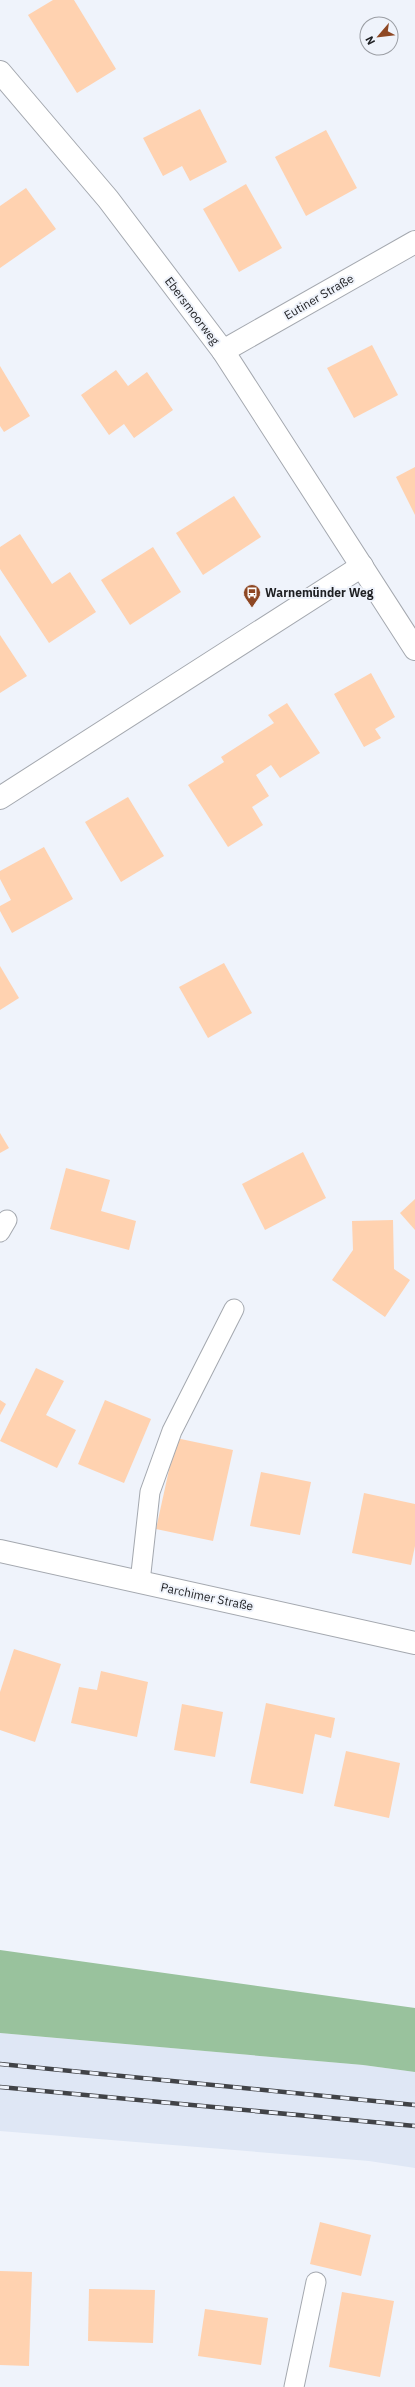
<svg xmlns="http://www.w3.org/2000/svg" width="415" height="2387" font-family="'IBM Plex Sans',sans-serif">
<rect width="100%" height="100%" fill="#eff3fb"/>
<!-- built -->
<path fill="#dfe7f5" d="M0,2033L363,2065L415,2072V2168L369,2161L0,2131Z"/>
<!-- forest -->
<path fill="#99c29d" d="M0,1950L415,2008V2072L363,2065L0,2033Z"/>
<!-- building -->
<g fill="#ffd2b0">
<path d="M53,0H74L116,69L77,93L28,15Z"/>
<path d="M200,109L227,162L190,181L182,166L163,176L143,138Z"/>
<path d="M326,130L357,188L306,216L275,157Z"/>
<path d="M246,184L282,248L239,272L203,209Z"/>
<path d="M26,188L56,229L0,268V206Z"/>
<path d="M372,345L398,395L354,418L327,368Z"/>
<path d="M0,366L30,416L4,432L0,426Z"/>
<path d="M116,370L128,386L147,372L173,410L134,438L124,424L109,435L81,395Z"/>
<path d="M415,467V515L396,477Z"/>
<path d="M234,496L261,537L203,575L176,533Z"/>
<path d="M20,534L52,584L70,572L96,612L49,643L0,569V547Z"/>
<path d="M153,547L181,592L130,625L101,580Z"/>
<path d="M0,635L27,676L0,693Z"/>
<path d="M371,673L395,717L375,729L381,738L364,747L334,694Z"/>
<path d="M287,703L320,753L280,778L271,765L256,775L269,796L252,807L263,825L228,847L188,785L224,762L221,757L274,723L268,715Z"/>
<path d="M128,797L164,856L121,882L85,822Z"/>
<path d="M44,847L73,899L12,933L0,911V906L11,900L0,879V871Z"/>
<path d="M224,963L252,1013L208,1038L179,987Z"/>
<path d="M0,966L19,998L0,1010Z"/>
<path d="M0,1133L9,1148L0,1153Z"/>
<path d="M303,1152L326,1198L265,1230L242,1184Z"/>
<path d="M66,1168L110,1180L101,1211L136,1221L129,1250L50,1229Z"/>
<path d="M415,1199V1230L400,1213Z"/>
<path d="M393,1220L394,1269L410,1280L385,1317L332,1280L353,1250L352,1221Z"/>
<path d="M36,1368L64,1381L46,1415L76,1430L57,1468L0,1441Z"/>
<path d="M0,1400L6,1404L0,1415Z"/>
<path d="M105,1400L151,1419L124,1483L78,1464Z"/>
<path d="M176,1438L233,1450L213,1541L156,1529Z"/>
<path d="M261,1472L311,1482L300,1535L250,1526Z"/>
<path d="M364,1493L415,1504V1546L411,1565L352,1553Z"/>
<path d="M14,1649L61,1664L35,1742L0,1730V1692Z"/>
<path d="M101,1671L148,1682L137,1737L71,1723L79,1687L97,1690Z"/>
<path d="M266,1703L335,1718L331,1738L315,1734L303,1794L250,1783Z"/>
<path d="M182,1704L223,1712L215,1757L174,1750Z"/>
<path d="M346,1751L400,1763L389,1818L334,1806Z"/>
<path d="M320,2222L371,2235L361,2276L310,2264Z"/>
<path d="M0,2271L32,2272L29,2366L0,2365Z"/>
<path d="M89,2289L155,2290L153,2343L88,2341Z"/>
<path d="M342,2292L394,2301L380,2377L329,2367Z"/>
<path d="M205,2309L268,2318L261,2365L198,2356Z"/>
</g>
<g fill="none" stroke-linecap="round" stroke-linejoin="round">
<defs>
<g id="service">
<path d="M0,1232L7,1220"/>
<path d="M140,1582L150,1492L172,1431L234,1309"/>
<path d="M294,2387L316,2282"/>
</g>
<g id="minor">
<path d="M0,72L108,199L223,351L415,649"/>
<path d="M223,351L415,242"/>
<path d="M0,798L362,566"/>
<path d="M0,1551L415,1643"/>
</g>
</defs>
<!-- service casing -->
<use href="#service" stroke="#a4a8af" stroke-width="21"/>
<!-- minor casing -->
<use href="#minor" stroke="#a4a8af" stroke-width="24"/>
<!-- service -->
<use href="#service" stroke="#fff" stroke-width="19"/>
<!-- minor -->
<use href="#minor" stroke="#fff" stroke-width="22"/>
<defs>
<g id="rail">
<path d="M0,2064L415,2105"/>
<path d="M0,2087L415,2126"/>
</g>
</defs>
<!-- rail casing -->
<use href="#rail" stroke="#414347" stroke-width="4.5"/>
<!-- rail -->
<use href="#rail" stroke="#eff3fb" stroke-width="3" stroke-dasharray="9" stroke-linecap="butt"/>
</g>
<!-- icons -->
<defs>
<symbol id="bus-pin" viewBox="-11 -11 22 30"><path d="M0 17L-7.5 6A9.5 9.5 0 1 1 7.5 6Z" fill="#8e4723" stroke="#eff3fb"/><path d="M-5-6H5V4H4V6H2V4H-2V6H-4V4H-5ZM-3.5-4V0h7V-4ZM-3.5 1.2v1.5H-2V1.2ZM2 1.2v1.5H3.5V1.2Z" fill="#fff"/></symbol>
</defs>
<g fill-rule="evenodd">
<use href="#bus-pin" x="242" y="583" width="20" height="27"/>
</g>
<g text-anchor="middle" stroke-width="4" stroke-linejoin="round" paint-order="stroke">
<!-- street labels -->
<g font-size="12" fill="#1e1f22" stroke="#eff3fb">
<text transform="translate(319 297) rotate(-30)" y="4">Eutiner Straße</text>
<text transform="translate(192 311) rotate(53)" y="4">Ebersmoorweg</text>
<text transform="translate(207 1597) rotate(12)" y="4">Parchimer Straße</text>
</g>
<!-- poi labels -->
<g font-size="12" font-weight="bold" fill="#1e1f22" stroke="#eff3fb" text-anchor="start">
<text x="265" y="597">Warnemünder Weg</text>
</g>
</g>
<!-- north arrow -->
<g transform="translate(379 36) rotate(242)"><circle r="19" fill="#eff3fb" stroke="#9b9ea4"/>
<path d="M0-3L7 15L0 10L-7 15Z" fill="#8e4723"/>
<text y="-6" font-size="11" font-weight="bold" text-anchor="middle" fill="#1e1f22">N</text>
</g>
</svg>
